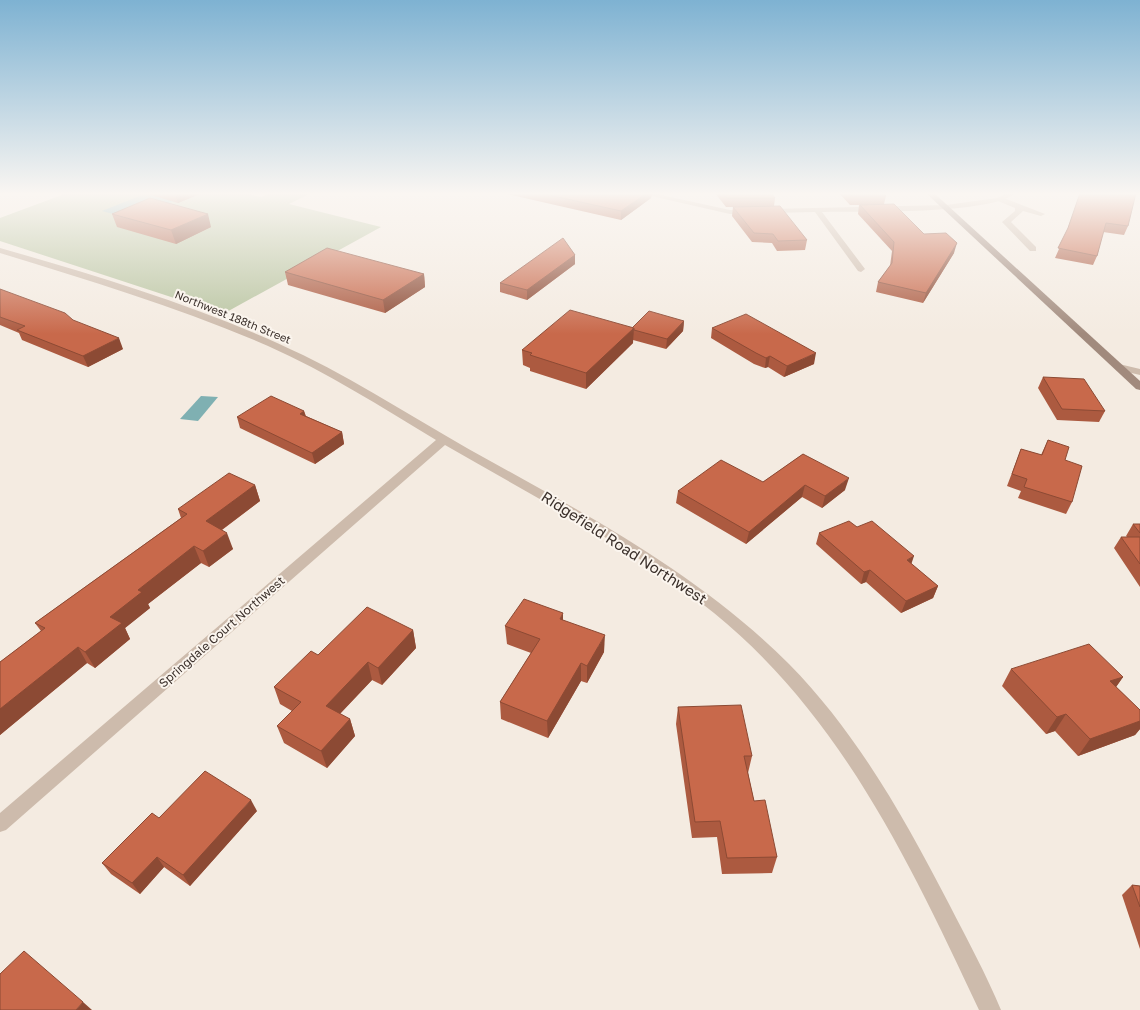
<svg xmlns="http://www.w3.org/2000/svg" width="1140" height="1010" font-family="'Golos Text',sans-serif">
<rect width="100%" height="100%" fill="#f4ebe1"/>
<!-- green -->
<path fill="#b8c4a0" d="M67,193H246L261,197L270,193H311L289,204L381,227L223,314L0,241V218Z"/>
<!-- water -->
<g fill="#7fb0b2">
<path d="M147,193L178,200L124,217L102,211Z"/>
<path d="M201,396L218,397L198,421L180,419Z"/>
</g>
<g fill="none" stroke-linecap="round" stroke-linejoin="round">
<!-- service -->
<path fill="#cdbbac" fill-rule="evenodd" d="M1001,197L1045,214L1041,216L1023,211L1011,222L1036,247V251H1030L1002,222L1015,211V208L998,201L997,199Z"/>
<!-- minor -->
<g fill="#cdbbac" fill-rule="evenodd">
<path d="M638,193H652L730,210H749L753,212L749,214H730Z"/>
<path d="M1007,193H1016C991,215 860,211 822,212L865,269L861,272L858,271L815,212L769,213L765,211L769,209L946,205L997,198Z"/>
<path d="M1119,364L1140,369V375L1115,369V365Z"/>
</g>
<!-- tertiary -->
<path fill="#cdbbac" fill-rule="evenodd" d="M0,248C99,276 210,310 303,355C368,387 428,427 492,462C597,520 703,578 789,664C857,733 905,819 949,904C967,939 986,974 1001,1010H979C911,865 841,716 714,613C631,546 536,498 445,445L6,830L0,832V813L436,440C381,407 327,372 268,346C181,308 90,281 0,253Z"/>
<!-- secondary -->
<path fill="#a18a7d" fill-rule="evenodd" d="M926,193H934L1140,381V390L1136,389Z"/>
</g>
<!-- wall -->
<g fill="#ac5a40">
<path d="M144,193H202L178,203Z"/>
<path d="M503,193H652L651,198L621,220Z"/>
<path d="M715,193H771L775,198L774,206L807,240L805,250L777,251L772,243L752,242L732,216L733,207H726Z"/>
<path d="M839,193H883L886,196L884,204L924,234L954,253L923,303L876,292L878,282L890,266L892,251L858,214L859,205H850Z"/>
<path d="M1080,193L1128,226L1124,235L1103,232L1097,256L1093,265L1055,258L1067,231Z"/>
<path d="M112,214L211,227L176,244L117,227Z"/>
<path d="M575,255V264L527,300L500,292V283Z"/>
<path d="M285,272L424,274L425,287L385,313L288,285Z"/>
<path d="M0,289L73,320L123,349L88,367L22,340L19,333L0,325Z"/>
<path d="M684,321L683,331L666,349L633,340V343L586,389L530,371V368L523,365L522,350L632,328Z"/>
<path d="M712,328L814,364L784,377L768,367L765,368L754,364L711,338Z"/>
<path d="M1043,377L1105,411L1099,422L1057,420L1038,388Z"/>
<path d="M304,411L306,416L342,432L344,444L315,464L240,428L237,417Z"/>
<path d="M1048,440L1065,460L1072,502L1066,514L1018,498L1021,491L1007,486L1021,449L1041,455Z"/>
<path d="M803,454L845,490L822,508L802,497L746,544L676,503L678,491L763,482Z"/>
<path d="M255,485L260,501L222,530L233,549L209,567L201,563L148,604L150,608L125,628L130,639L95,668L87,663L0,735V662L41,631L35,623L181,518L178,509Z"/>
<path d="M1133,524H1140V587L1114,548L1121,537H1127L1126,536Z"/>
<path d="M857,527L911,564L938,586L933,598L901,613L866,582L861,584L816,544L819,533Z"/>
<path d="M563,620L604,652L587,683L581,681L548,738L501,719L500,702L531,653L507,644L505,626Z"/>
<path d="M413,630L416,648L382,685L372,680L340,714L350,719L355,736L327,768L284,743L277,726L292,711L280,704L274,687L318,655Z"/>
<path d="M1011,669L1123,677L1116,687L1140,710V729L1135,735L1078,756L1055,731L1046,734L1002,686Z"/>
<path d="M678,707L752,756L748,773L754,801L777,857L772,873L722,874L717,837L692,838L676,724Z"/>
<path d="M257,811L190,886L164,867L140,894L111,874L102,863L159,818Z"/>
<path d="M1132,885L1140,886V949L1122,895Z"/>
</g>
<!-- shaded-wall -->
<g fill="#8c4a34">
<path d="M178,193H202L178,203L175,194Z"/>
<path d="M647,193H652L651,198L621,220V211Z"/>
<path d="M208,214L211,227L176,244L171,230Z"/>
<path d="M957,243L954,253L923,303L926,293Z"/>
<path d="M575,255V264L527,300V290Z"/>
<path d="M424,274L425,287L385,313L383,300Z"/>
<path d="M684,321L683,331L666,349L667,339Z"/>
<path d="M634,328L633,343L586,389V373Z"/>
<path d="M119,338L123,349L88,367L83,356Z"/>
<path d="M816,353L814,364L784,377L787,366Z"/>
<path d="M770,356L768,367L765,368L766,358Z"/>
<path d="M304,411L307,422L300,414Z"/>
<path d="M342,432L344,444L315,464L312,453Z"/>
<path d="M849,478L845,490L822,508L825,496Z"/>
<path d="M255,485L260,501L212,537L206,521Z"/>
<path d="M805,485L802,497L746,544L749,532Z"/>
<path d="M227,533L233,549L209,567L203,551Z"/>
<path d="M194,546L201,563L148,604L150,608L125,628L130,639L95,668L85,652L110,617L138,590Z"/>
<path d="M914,556L910,568L907,560Z"/>
<path d="M870,570L866,582L861,584L864,572Z"/>
<path d="M938,586L933,598L901,613L906,601Z"/>
<path d="M563,613V631L560,619Z"/>
<path d="M413,630L416,648L382,685L378,668Z"/>
<path d="M605,635L604,652L587,683V666Z"/>
<path d="M78,647L87,663L0,735V709Z"/>
<path d="M368,662L372,680L331,723L326,706Z"/>
<path d="M581,663V681L548,738L547,721Z"/>
<path d="M1123,677L1111,694L1110,681Z"/>
<path d="M1066,714L1055,731L1046,734L1057,717Z"/>
<path d="M350,719L355,736L327,768L321,751Z"/>
<path d="M1140,721V729L1135,735L1078,756L1090,739Z"/>
<path d="M251,800L257,811L190,886L183,875Z"/>
<path d="M157,857L164,867L140,894L132,883Z"/>
<path d="M83,1002L92,1010H76Z"/>
</g>
<!-- building -->
<g fill="#c8694b" stroke="#8c4a34">
<path d="M540,193H647L621,211Z"/>
<path d="M723,193H771L775,198H727Z"/>
<path d="M849,193H883L886,196H852Z"/>
<path d="M1080,193H1136L1128,226L1106,223L1097,256L1058,248L1068,228Z"/>
<path d="M150,198L208,214L171,230L112,214Z"/>
<path d="M894,204L924,234L946,233L957,243L926,293L878,282L892,263L894,242L860,205Z"/>
<path d="M780,206L807,240L778,241L773,234L754,233L733,207Z"/>
<path d="M563,238L575,255L527,290L500,283Z"/>
<path d="M327,248L424,274L383,300L285,272Z"/>
<path d="M0,289L65,313L73,320L119,338L83,356L17,330L25,326L0,317Z"/>
<path d="M570,310L634,328L586,373L530,355L532,353L522,350Z"/>
<path d="M649,311L684,321L667,339L634,330V328H632Z"/>
<path d="M746,314L816,353L787,366L770,356L766,358L756,353L712,328Z"/>
<path d="M1043,377L1084,379L1105,411L1062,409Z"/>
<path d="M271,396L304,411L300,414L342,432L312,453L237,417Z"/>
<path d="M1048,440L1069,447L1065,460L1082,466L1072,502L1024,487L1027,479L1012,474L1021,449L1042,455Z"/>
<path d="M803,454L849,478L825,496L805,485L749,532L678,491L721,460L763,482Z"/>
<path d="M229,473L255,485L206,521L227,533L203,551L194,546L138,590L142,592L110,617L122,623L85,652L78,647L0,709V662L45,628L35,623L187,514L178,509Z"/>
<path d="M849,521L857,527L872,521L914,556L907,560L938,586L906,601L870,570L864,572L819,533Z"/>
<path d="M1133,524H1140V533Z"/>
<path d="M1121,537H1140V564Z"/>
<path d="M524,599L563,613L560,619L605,635L587,666L581,663L547,721L500,702L540,639L505,626Z"/>
<path d="M367,607L413,630L378,668L368,662L326,706L350,719L321,751L277,726L301,702L274,687L311,651L318,655Z"/>
<path d="M1089,644L1123,677L1110,681L1140,710V721L1090,739L1066,714L1057,717L1011,669Z"/>
<path d="M741,705L752,756H744L754,801L765,800L777,857L727,858L720,821L695,822L678,707Z"/>
<path d="M205,771L251,800L183,875L157,857L132,883L102,863L152,813L159,818Z"/>
<path d="M1132,885L1140,886V907Z"/>
<path d="M24,951L83,1002L76,1010H0V974Z"/>
</g>
<!-- sky -->
<linearGradient id="sky" x2="0" y2="1"><stop stop-color="#7eb2d2"/><stop offset="0.58" stop-color="#faf6f2"/><stop offset="1" stop-color="#faf6f2" stop-opacity="0"/></linearGradient>
<rect width="1140" height="334" fill="url(#sky)"/>
<g text-anchor="middle" stroke-width="4" stroke-linejoin="round" paint-order="stroke">
<!-- far-street labels -->
<g font-size="11" fill="#3b302b" stroke="#fbf5ee">
<text transform="translate(233 317) rotate(22)" y="4">Northwest 188th Street</text>
</g>
<!-- street labels -->
<g font-size="12" fill="#3b302b" stroke="#fbf5ee">
<text transform="translate(222 632) rotate(-41)" y="4">Springdale Court Northwest</text>
</g>
<!-- near-street labels -->
<g font-size="15" fill="#3b302b" stroke="#fbf5ee">
<text transform="translate(624 548) rotate(33)" y="5">Ridgefield Road Northwest</text>
</g>
</g>
</svg>
